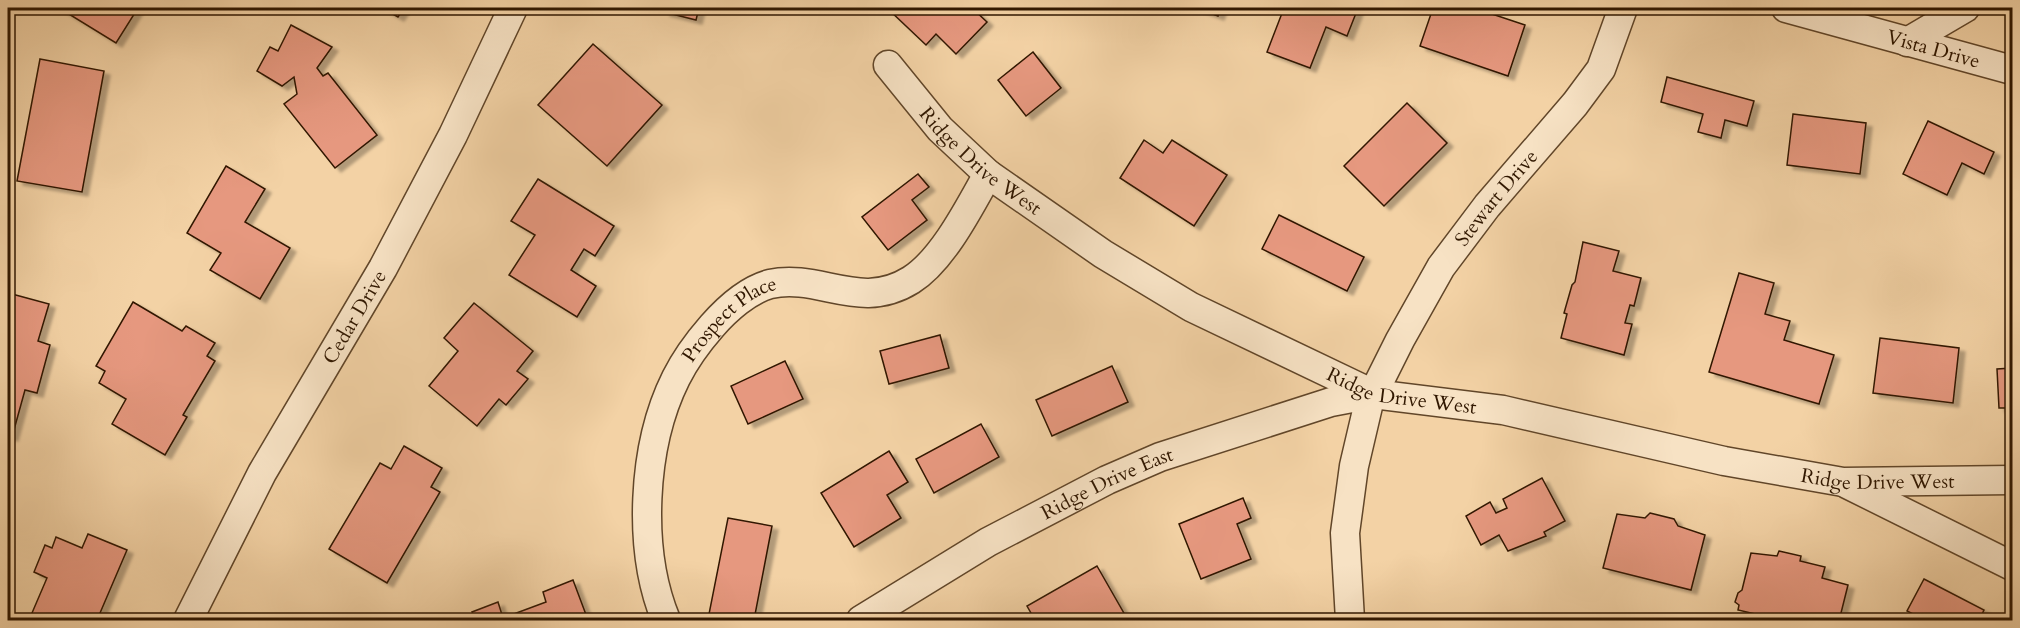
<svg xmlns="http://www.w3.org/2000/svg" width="2020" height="628" font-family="Cardo,serif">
<defs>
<filter id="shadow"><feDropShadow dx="6" dy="4" stdDeviation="1.5" flood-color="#0004"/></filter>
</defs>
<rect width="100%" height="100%" fill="#f3d2a5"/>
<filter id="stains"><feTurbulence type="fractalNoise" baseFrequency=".00333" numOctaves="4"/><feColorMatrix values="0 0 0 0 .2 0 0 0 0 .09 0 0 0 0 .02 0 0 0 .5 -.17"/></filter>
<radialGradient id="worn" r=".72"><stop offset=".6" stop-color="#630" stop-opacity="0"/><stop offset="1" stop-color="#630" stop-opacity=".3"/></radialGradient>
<!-- building -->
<g fill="#e6987f" stroke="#301700" stroke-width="1.5" filter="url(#shadow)">
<path d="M59,8H138L116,43Z"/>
<path d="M382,8H404L398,17Z"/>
<path d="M665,8H699L696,20L664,12Z"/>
<path d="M887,8H972L987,22L956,54L936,34L926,45Z"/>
<path d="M1197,8H1221L1218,16Z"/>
<path d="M1284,8H1358L1347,36L1326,27L1310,68L1267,52Z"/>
<path d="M1433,8H1474L1525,25L1508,76L1420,46Z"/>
<path d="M291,25L332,47L317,68L323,76L328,73L377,135L335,168L284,104L297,94L294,77L282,86L257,71L270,47L278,51Z"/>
<path d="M593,44L662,105L607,166L538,105Z"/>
<path d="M1033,52L1061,88L1026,116L998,80Z"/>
<path d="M40,59L104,71L82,192L17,181Z"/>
<path d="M1667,77L1754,101L1747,126L1725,120L1721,138L1698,132L1703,114L1661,102Z"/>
<path d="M1407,103L1447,143L1384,206L1344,166Z"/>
<path d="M1793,114L1866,123L1860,174L1787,165Z"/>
<path d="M1928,121L1994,152L1984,174L1962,163L1947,195L1903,174Z"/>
<path d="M1144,140L1163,153L1172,140L1227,175L1194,226L1120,178Z"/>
<path d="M226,166L265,189L245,222L290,248L260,299L210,270L221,253L187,233Z"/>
<path d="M918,174L929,187L912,200L927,220L888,250L862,217Z"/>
<path d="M538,179L614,226L595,256L584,249L571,270L596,286L577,317L509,275L535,235L511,221Z"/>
<path d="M1279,215L1364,257L1347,291L1262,249Z"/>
<path d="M1583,242L1619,251L1613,271L1641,278L1634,306L1630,305L1625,323L1632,324L1624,355L1561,338L1567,314L1564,313L1572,285L1575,282Z"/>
<path d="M1739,273L1774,283L1765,314L1790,321L1784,340L1834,355L1819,404L1709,372Z"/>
<path d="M12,294L49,304L38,341L50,345L37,393L25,390L12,437L8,436V311Z"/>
<path d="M133,302L182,331L186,326L215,343L207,356L215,361L183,415L187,417L165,455L112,424L126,399L99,383L105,371L96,366Z"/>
<path d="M474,303L533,351L517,371L528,379L506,405L499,399L477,426L429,386L458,351L444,338Z"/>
<path d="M940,335L949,368L889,384L880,351Z"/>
<path d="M1880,338L1959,348L1953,403L1873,393Z"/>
<path d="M785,361L803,399L748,424L731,386Z"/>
<path d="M1112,366L1128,402L1052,436L1036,400Z"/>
<path d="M2012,368V408H1999L1997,369Z"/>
<path d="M981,424L999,457L934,493L916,459Z"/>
<path d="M404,446L442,468L431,487L440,492L387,583L329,549L380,463L391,469Z"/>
<path d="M889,451L908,482L887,495L901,518L854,547L821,493Z"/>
<path d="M1542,478L1565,521L1544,532L1546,536L1508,551L1499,535L1481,545L1466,516L1490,502L1496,513L1507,508L1503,499Z"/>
<path d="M1243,498L1251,518L1237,524L1251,559L1201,579L1179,524Z"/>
<path d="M1650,513L1674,519L1678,526L1705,535L1691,590L1603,568L1617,514L1645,518Z"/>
<path d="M728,518L772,526L754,620L709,614Z"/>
<path d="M88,534L127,550L97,620H29L47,578L34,572L45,545L52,548L56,537L82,548Z"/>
<path d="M1779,551L1801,556L1800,561L1825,567L1822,578L1848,585L1840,617L1830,614L1829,620H1781L1738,610L1739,605L1735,602L1738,593L1742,590L1751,553L1777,556Z"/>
<path d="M1097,566L1125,615L1116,620H1035L1027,606Z"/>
<path d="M1924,579L1984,610L1979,620H1925L1907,611Z"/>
<path d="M573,580L588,620H476L472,612L498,602L503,618L546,602L543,592Z"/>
</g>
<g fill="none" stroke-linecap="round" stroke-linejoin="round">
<defs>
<g id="minor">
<path id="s1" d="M1786,8L2012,70"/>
<path d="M1907,42L1965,8"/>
<path id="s2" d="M888,65L940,129L988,174L1103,254L1191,307L1373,394L1503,410L1724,461L1843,482L2012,480"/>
<path d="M1847,484L2012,566"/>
<path id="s3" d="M188,620L262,473L383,268L453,135L513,8"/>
<path id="s4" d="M666,620C637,550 642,446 676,378C686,358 698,342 712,326C726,310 748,290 770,284C820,273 860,312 911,280C943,260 970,206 988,174"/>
<path id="s5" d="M861,620L988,542L1107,480L1160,457L1331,402L1373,394"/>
<path id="s6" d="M1350,620L1345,533L1354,466L1369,402L1400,340L1441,267L1487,206L1575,104L1601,69L1623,8"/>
</g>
</defs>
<!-- minor casing -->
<use href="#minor" stroke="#614629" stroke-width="31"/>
<!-- minor -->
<use href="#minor" stroke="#f7e2c4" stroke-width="28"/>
</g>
<g text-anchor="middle" stroke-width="4.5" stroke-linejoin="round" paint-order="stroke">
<!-- street labels -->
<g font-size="20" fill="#301700" stroke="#f7e2c4">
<text dy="7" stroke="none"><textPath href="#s1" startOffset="153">Vista Drive</textPath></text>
<text dy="7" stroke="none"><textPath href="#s2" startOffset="134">Ridge Drive West</textPath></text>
<text dy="7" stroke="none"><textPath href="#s6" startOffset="462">Stewart Drive</textPath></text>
<text dy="7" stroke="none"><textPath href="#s3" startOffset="346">Cedar Drive</textPath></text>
<text dy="7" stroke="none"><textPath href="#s4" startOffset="330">Prospect Place</textPath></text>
<text dy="7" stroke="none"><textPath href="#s2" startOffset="620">Ridge Drive West</textPath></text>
<text dy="7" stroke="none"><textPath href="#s2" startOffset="1106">Ridge Drive West</textPath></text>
<text dy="7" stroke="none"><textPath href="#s5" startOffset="282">Ridge Drive East</textPath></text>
</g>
</g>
<!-- margin -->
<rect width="2020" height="628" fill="none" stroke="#f3d2a5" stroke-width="30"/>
<rect x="9" y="9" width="2002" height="610" fill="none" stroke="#301700" stroke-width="3"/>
<rect x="15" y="15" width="1990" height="598" fill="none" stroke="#301700" stroke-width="1.5"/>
<rect width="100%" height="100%" filter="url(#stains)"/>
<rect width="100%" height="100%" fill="url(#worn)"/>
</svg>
